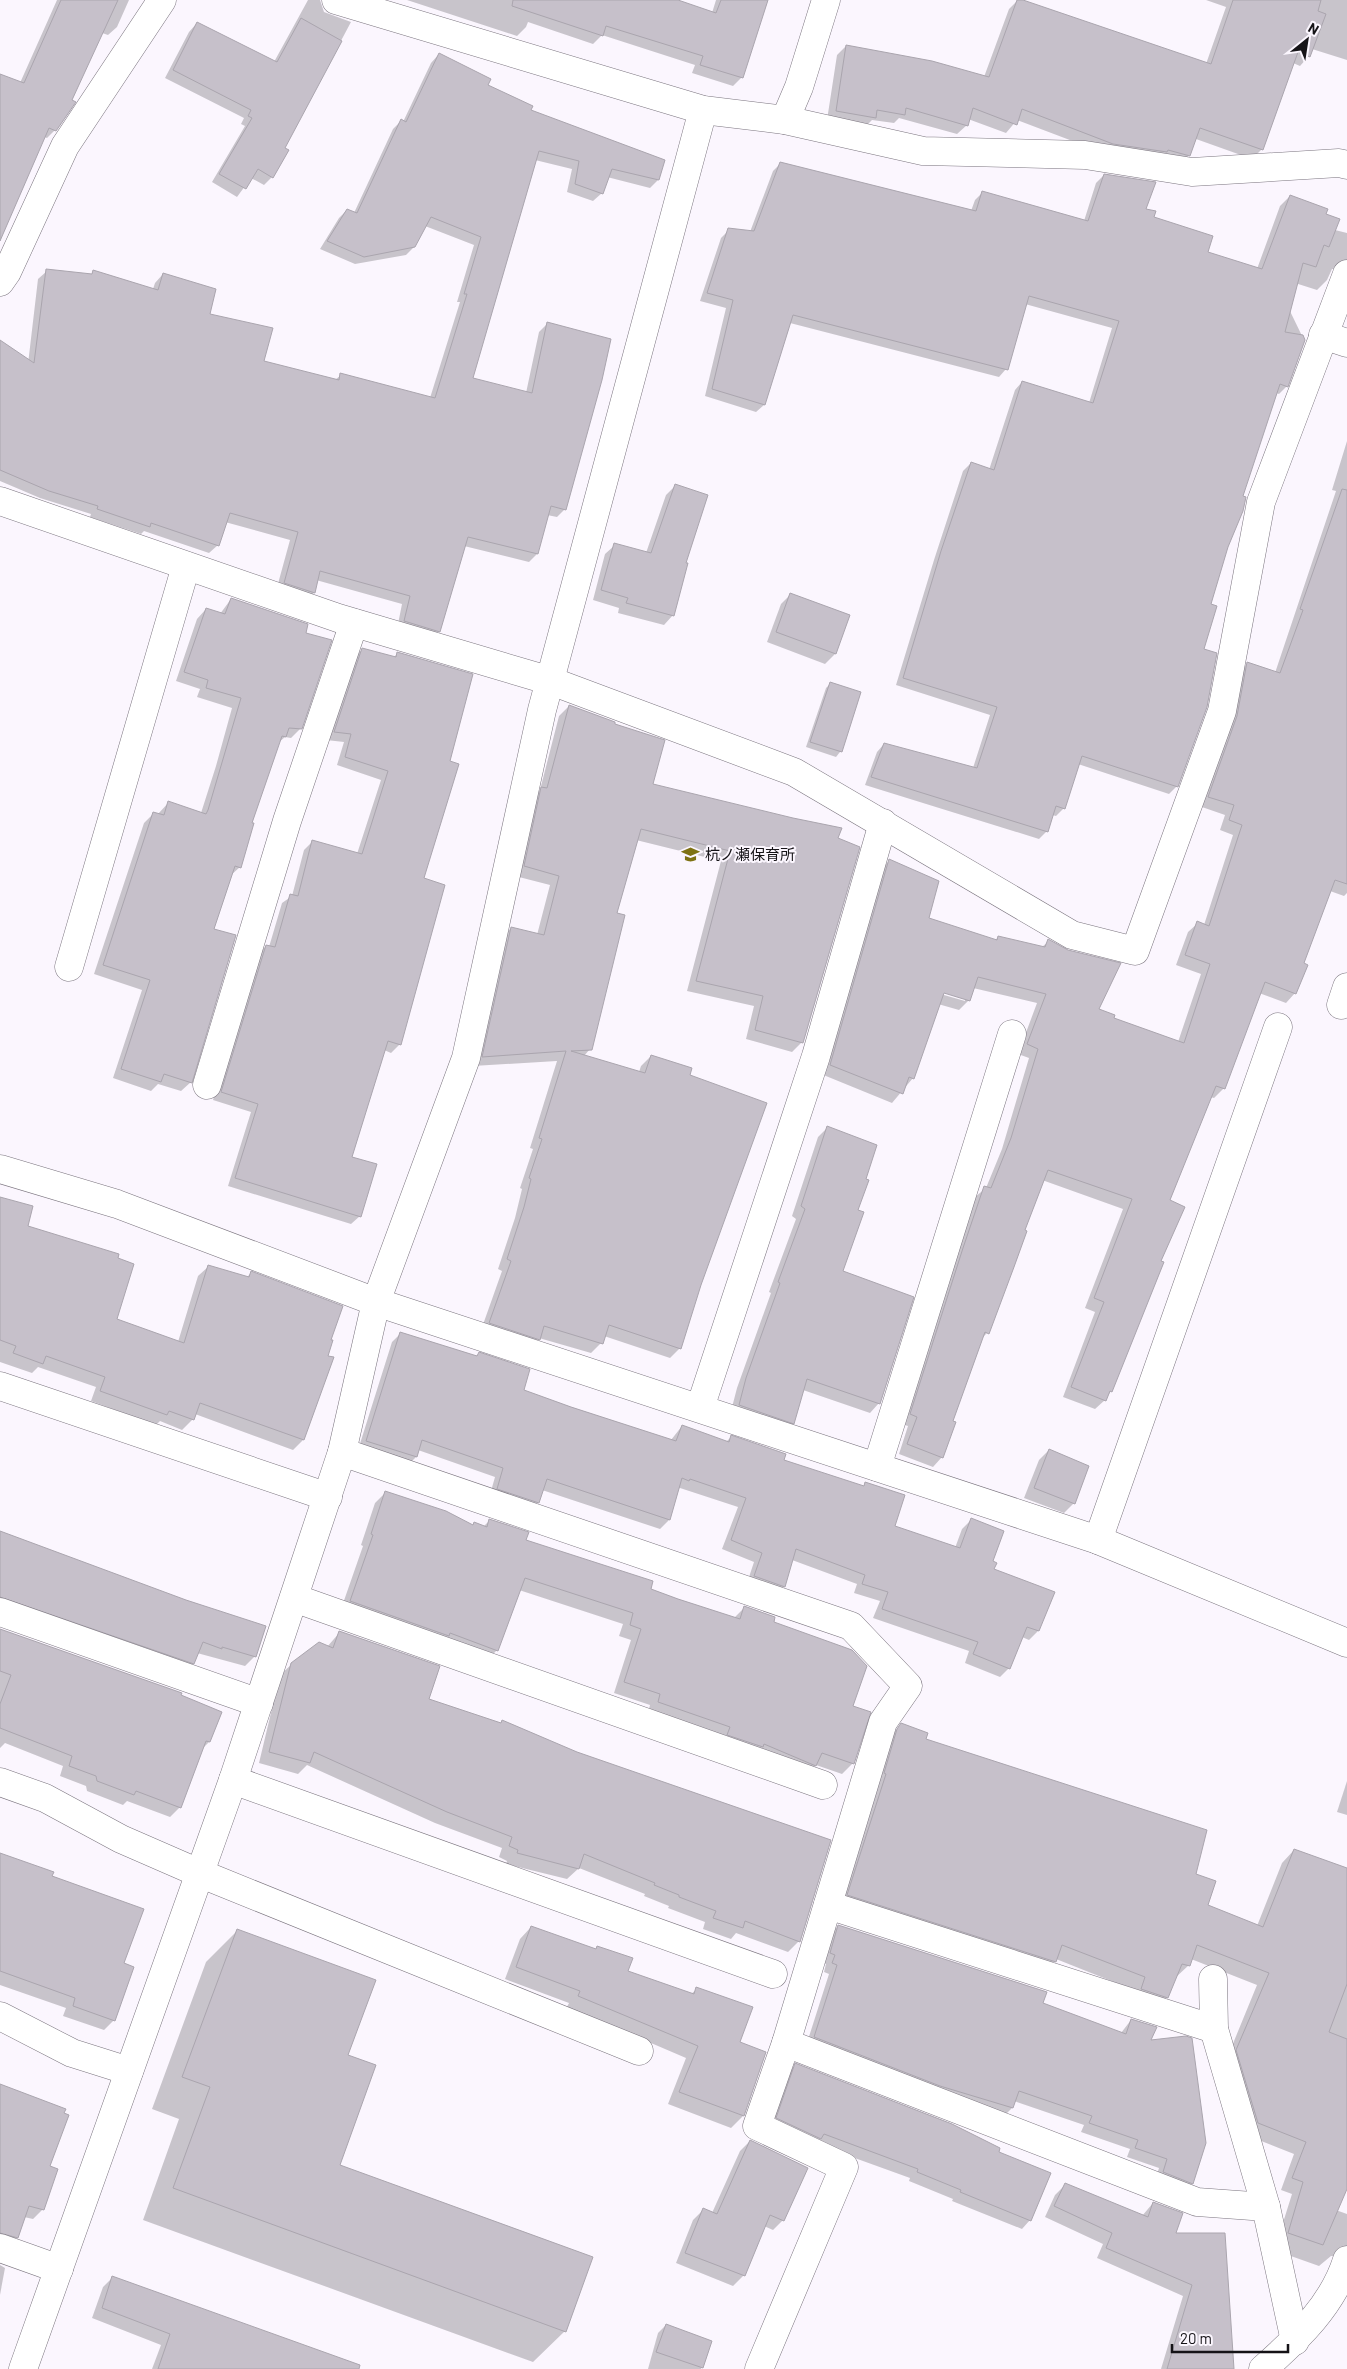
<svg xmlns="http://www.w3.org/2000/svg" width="1347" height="2369" font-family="Barlow,'Noto Sans JP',sans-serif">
<rect width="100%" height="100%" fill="#fbf6fe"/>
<!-- shadow -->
<g fill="#0003" fill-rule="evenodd">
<path d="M57,0H129L117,27L108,35L102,33L55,130L47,138L44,137L0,196V75L20,83Z"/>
<path d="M308,0H320L324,12L351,22L284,148L272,177L264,185L251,178L237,197L212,182L245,126L241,124L244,118L165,78L189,32L197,23L274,62Z"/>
<path d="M407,0H674L712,13L716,0H767L742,77L733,86L692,73L695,65L602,35L593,44L528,22L526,27L517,36Z"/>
<path d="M1018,0L1206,64L1226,7L1206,0H1347V60L1312,49L1309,56L1300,66L1293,63L1262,149L1252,159L1196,139L1189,155L1180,165L1104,153L1017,120L1006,133L968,119L967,125L957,134L899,118L894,123L872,120L865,127L827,120L837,55L846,46L984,77L1009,9Z"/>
<path d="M439,54L529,111L658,180L650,188L607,177L602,193L593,201L567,192L572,169L535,160L471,379L526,393L539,332L547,324L565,509L557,517L547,515L537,554L529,562L464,546L439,631L431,639L397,629L402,604L316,580L314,593L305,601L276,591L290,540L225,522L218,545L209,553L144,531L141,534L90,517L91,514L40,498L0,481V392L26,381L38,279L47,271L90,276L94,272L153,289L155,283L163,274L262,362L335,380L341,375L430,398L460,302H457L474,245L425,226L414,247L406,255L355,264L320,249L339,218L347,210L354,213L393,129L401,121L403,122L431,63Z"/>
<path d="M781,163L971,211L975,200L983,192L1084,221L1096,183L1104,175L1153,218L1206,253L1257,269L1280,206L1290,196L1324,214L1335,230L1347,233V272L1343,269H1332L1327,280L1317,290L1273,276L1304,340L1287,386L1279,394L1276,393L1241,497L1209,605L1177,786L1169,794L1078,764L1064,808L1056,816L1052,815L1047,831L1039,839L865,785L877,752L884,744L973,768L990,715L896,685L934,560L963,471L971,463L989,470L1015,390L1022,382L1089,403L1112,328L1025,304L1006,369L999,377L790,323L764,405L756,412L705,396L726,308L700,301L721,238L729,230L750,232L773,171Z"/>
<path d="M1347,441V893L1344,896L1330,891L1302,964L1295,993L1286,1003L1259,993L1224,1088L1214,1098L1210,1097L1169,1201L1159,1262L1111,1391L1105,1400L1095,1409L1063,1397L1095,1312L1085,1308L1123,1209L1042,1180L987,1333L982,1338L951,1422L942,1457L933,1467L899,1454L908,1426L901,1424L975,1197L986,1188L1002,1149L1029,1058L1018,1054L1037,1003L973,988L968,1001L959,1010L938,1004L913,1078L892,1103L821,1074L880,870L889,861L927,919L995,940L999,937L1042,947L1049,941L1097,1010L1113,1018L1178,1042L1201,974L1176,965L1188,932L1198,923L1204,925L1233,835L1220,830L1225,815L1199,806L1238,673L1247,664L1275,673L1336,491L1332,490ZM938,990L965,999V1001L937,993Z"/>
<path d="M675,486L684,564L673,615L664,625L618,613L619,608L593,600L605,554L615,545L646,553L666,495Z"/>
<path d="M791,594L849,615L835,654L825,664L767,642L781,604Z"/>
<path d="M231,599L301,728L291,738L285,737L278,743L250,823L240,867L230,876L213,929L191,1082L181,1091L158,1084L151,1091L113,1078L142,990L94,974L144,823L154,813L158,814L169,802L201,813L216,766L232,708L197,697L200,689L176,681L197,619L206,609L220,614Z"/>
<path d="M363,649L393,658L398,653L448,762L422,879L400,1044L391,1053L384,1050L351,1158L360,1216L351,1224L228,1186L251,1112L213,1100L258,954L266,946L269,947L282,903L292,896L304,850L312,842L357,854L381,780L337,765L344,742L326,740L354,657Z"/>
<path d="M831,683L860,693L840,752L836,757L806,747L826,688Z"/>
<path d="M569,706L651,785L837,838L802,1042L792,1052L746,1039L754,1006L687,991L721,861L636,840L615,914L590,1049L584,1056L639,1072L641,1066L651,1056L689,1076L700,1285L680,1348L670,1358L604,1336L601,1343L591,1353L539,1338L529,1349L480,1333L502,1271L498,1269L515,1218L522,1189L520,1188L533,1149L530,1148L557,1061L473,1066L501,938L511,928L537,935L550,885L515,876L532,798L540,790L559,716Z"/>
<path d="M827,1128L864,1180L841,1272L879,1403L870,1413L803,1390L793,1423L784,1432L730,1415L737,1388L771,1293L769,1292L796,1219L792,1216L818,1137Z"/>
<path d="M0,1199L115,1319L178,1342L198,1276L209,1266L246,1278L251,1273L330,1341L327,1357L332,1358L303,1440L293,1450L195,1414L193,1419L182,1430L160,1421L156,1425L91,1401L96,1387L38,1367L32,1373L0,1362Z"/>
<path d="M401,1333L476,1356L479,1354L522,1391L671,1440L682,1426L726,1442L731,1437L783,1460L863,1487L866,1484L893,1527L955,1548L962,1529L971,1520L992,1562L993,1570L1038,1631L1029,1640L1022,1637L1009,1668L1000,1677L965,1663L969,1651L873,1618L880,1601L854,1593L857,1584L792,1560L784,1586L775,1595L746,1586L754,1562L722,1549L738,1507L680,1488L677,1489L669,1520L660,1529L542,1490L538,1502L529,1511L489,1498L495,1477L418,1450L416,1457L407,1466L358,1450L392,1342Z"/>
<path d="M1049,1450L1074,1503L1064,1513L1024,1498L1039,1460Z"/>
<path d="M386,1492L472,1526L483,1527L490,1520L524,1540L649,1589L733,1619L745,1607L772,1623L851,1706L853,1763L842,1774L816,1765L804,1776L648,1713L650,1705L614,1693L631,1640L619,1636L623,1624L519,1590L497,1650L486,1661L340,1612L363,1546L361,1545L375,1503Z"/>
<path d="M0,1533L255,1656L245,1666L197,1653L193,1663L183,1673L0,1609Z"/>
<path d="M0,1630L180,1696L209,1742L203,1748L180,1807L170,1817L127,1801L123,1805L87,1791L86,1786L60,1776L63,1766L5,1743L0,1748Z"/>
<path d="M340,1632L428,1700L500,1724L502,1722L799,1941L788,1952L736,1933L731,1939L703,1929L705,1922L668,1908L669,1906L644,1896L645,1894L579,1868L567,1879L506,1864L507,1861L499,1857L502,1848L435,1823L307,1765L298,1774L259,1763L280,1675L292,1664L327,1647Z"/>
<path d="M901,1725L924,1740L1194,1874L1206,1906L1257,1926L1282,1863L1294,1850L1347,1870V2172L1333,2209L1347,2214V2262L1340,2257L1331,2256L1319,2266L1288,2255L1290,2250L1276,2245L1292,2194L1281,2190L1294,2154L1246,2135L1225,2063L1257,1985L1191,1959L1189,1965L1175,1978L1167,1997L1155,2009L1134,1990L1056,1959L1043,1973L836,1907L889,1737Z"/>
<path d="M1347,1781V1815L1337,1812Z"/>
<path d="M0,1854L51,1877L123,1964L114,2020L104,2030L63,2016L66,2008L0,1985Z"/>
<path d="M838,1926L1121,2033L1131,2020L1149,2042L1192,2183L1183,2192L1155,2181L1159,2168L1127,2157L1130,2149L1081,2132L1084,2125L1014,2101L1012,2108L1003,2117L806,2046L829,1974L824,1972L826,1964L821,1962L829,1935Z"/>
<path d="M531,1927L595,1950L597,1948L626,1972L691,1994L697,1989L739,2043L765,2052L743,2116L731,2128L668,2104L686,2058L567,2007L569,2003L505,1979L520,1939Z"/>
<path d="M237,1931L347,2056L338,2165L565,2331L533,2362L143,2220L179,2119L152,2109L206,1962Z"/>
<path d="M796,2065L997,2153L1030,2220L1022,2229L952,2201L953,2199L909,2181L910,2178L769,2127L787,2073Z"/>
<path d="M0,2086L49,2167L43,2209L33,2219L24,2217L16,2237L7,2247L0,2245Z"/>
<path d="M750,2141L783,2220L773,2230L764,2226L743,2276L733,2286L676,2263L693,2220L703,2210L712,2213L740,2151Z"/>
<path d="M1065,2185L1142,2216L1153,2203L1174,2234L1233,2369H1161L1183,2296L1097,2258L1103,2244L1045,2217L1055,2195Z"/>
<path d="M0,2265L5,2268L0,2295Z"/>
<path d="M113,2277L320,2369H152L161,2345L92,2318L103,2287Z"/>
<path d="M666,2325L711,2341L701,2369H648L658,2333Z"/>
</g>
<!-- building -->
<g fill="#c6c0ca" stroke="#aaa5ae">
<path d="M61,0H118L72,100L76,102L56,131L49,128L0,241V74L24,83Z"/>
<path d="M513,0H678L716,13L721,0H768L743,78L700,65L703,56L606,26L603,36L512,6Z"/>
<path d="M1017,0H1023L1211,64L1233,0H1321L1318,11L1326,14L1310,57L1298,52L1263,150L1200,128L1190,156L1168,150L1167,152L1113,144L1022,109L1017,125L973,108L968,126L906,108L905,115L877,110L876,118L836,111L846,45L932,61L989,77Z"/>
<path d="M301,18L342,41L285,148L289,150L273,178L258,169L246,189L219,174L252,118L248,116L251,110L173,70L197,22L277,62Z"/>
<path d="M439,53L491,79L488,85L533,106L531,110L665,160L659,180L612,169L603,194L575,184L579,161L539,151L473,378L532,393L547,322L611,339L602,380L566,510L551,506L538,554L468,537L440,632L404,621L410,596L320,571L315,593L284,583L298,532L230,513L219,546L151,523L150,527L97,509L98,506L49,491L0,470V340L34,363L46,269L92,274L93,270L158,290L163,273L216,289L210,314L273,328L264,361L339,380L340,373L435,398L467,294H464L481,237L431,217L415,247L364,257L327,241L347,209L357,213L401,119L406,122Z"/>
<path d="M780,162L976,211L982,191L1088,221L1104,174L1156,182L1146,209L1156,211L1154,217L1213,236L1208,252L1262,269L1290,195L1328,209L1326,214L1340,219L1329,247L1324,245L1316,267L1303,263L1285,332L1303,335L1305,340L1288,387L1280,384L1243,496L1246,497L1243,511L1228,547L1211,604L1217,606L1204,649L1217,653L1207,707L1178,787L1082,756L1065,809L1056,806L1048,832L871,777L884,743L977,768L997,707L903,678L941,551L971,462L994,470L1022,381L1093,403L1119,321L1029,296L1008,370L793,315L765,405L712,389L733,300L707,293L728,228L754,231Z"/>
<path d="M675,484L708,495L686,563H688L674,616L626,603L628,598L601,590L614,543L651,553Z"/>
<path d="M1342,489L1347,490V884L1335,880L1304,963L1308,965L1296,994L1265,982L1225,1089L1216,1086L1170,1200L1185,1207L1161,1261L1164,1262L1112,1392L1110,1391L1106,1401L1071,1387L1104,1302L1094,1298L1132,1199L1048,1170L1025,1230L1027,1231L1014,1267L989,1334L985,1332L953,1421L956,1422L943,1458L907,1444L917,1417L910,1414L963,1248L984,1186L991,1188L1011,1138L1038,1049L1027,1044L1046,994L978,977L970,1001L944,993L914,1079L909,1077L903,1094L830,1065L889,859L939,881L929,918L997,940L998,936L1045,947L1048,939L1068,950L1121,963L1099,1009L1115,1015L1114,1018L1184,1043L1210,964L1185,955L1197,921L1209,926L1242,825L1229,820L1234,805L1208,797L1237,716L1247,662L1280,673L1303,610L1300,609Z"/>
<path d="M790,593L850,615L836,654L776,632Z"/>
<path d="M231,598L308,624L306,633L332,640L302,729L289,728L286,737L282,736L252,823H254L241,868L235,866L214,929L236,935L192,1083L164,1074L161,1082L121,1069L150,980L103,965L153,812L164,815L168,801L206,814L208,810L241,698L206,688L208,680L184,672L206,608L225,614Z"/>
<path d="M362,648L396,657L397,652L473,674L450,761L459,764L424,878L445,885L401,1045L388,1041L352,1157L377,1164L361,1217L235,1178L258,1104L221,1092L266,945L275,947L290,894L298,896L312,840L362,854L388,771L345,757L351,734L334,732Z"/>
<path d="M830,682L861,692L842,752L810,742Z"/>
<path d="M569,705L615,722V724L665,740L653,784L793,818L842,828L838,838L860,847L803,1043L755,1030L763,996L696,981L730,851L641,829L617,913L625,915L592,1050L571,1051L645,1073L651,1055L692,1068L690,1075L767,1103L701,1285L681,1349L609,1325L603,1344L544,1326L540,1340L489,1323L511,1261L507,1259L524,1207L531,1179L529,1178L542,1139L539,1138L566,1051L482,1057L511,927L544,935L559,876L524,866L541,787L547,788Z"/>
<path d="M827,1126L877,1145L866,1179L869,1180L858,1210L864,1212L843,1271L914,1297L880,1404L807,1379L794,1424L739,1405L746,1378L780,1283L778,1282L805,1209L801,1206Z"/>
<path d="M0,1197L33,1206L28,1226L119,1254L118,1258L134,1264L117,1319L184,1343L208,1265L249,1277L251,1271L343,1306L331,1340H333L328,1356L334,1357L304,1440L200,1403L194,1420L169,1411L167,1415L100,1391L105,1377L46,1356L43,1364L13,1353L16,1346L0,1340Z"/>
<path d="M400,1332L477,1356L479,1352L530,1369L524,1390L571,1407L676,1441L682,1425L729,1442L731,1435L786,1454L784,1460L864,1486L865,1482L905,1495L895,1526L960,1548L971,1518L1004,1531L993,1561L997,1563L994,1569L1055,1592L1039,1631L1027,1627L1010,1669L973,1654L978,1642L882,1609L888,1592L862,1584L865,1575L796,1549L785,1587L754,1576L762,1553L731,1540L746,1498L690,1479L689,1481L682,1478L670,1520L547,1479L539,1503L497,1489L503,1468L422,1440L417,1457L366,1441Z"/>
<path d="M1049,1449L1089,1466L1075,1504L1034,1488Z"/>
<path d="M385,1491L446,1511L473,1525L474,1522L487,1527L489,1519L529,1532L526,1540L653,1581L651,1589L678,1599L740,1619L744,1606L775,1617L774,1622L852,1650L867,1666L853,1706L871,1712L854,1764L822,1753L816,1766L764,1744L763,1747L727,1735L730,1727L658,1702L660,1694L624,1682L641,1629L630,1625L633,1613L525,1578L498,1651L450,1633L449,1636L350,1601L373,1535L371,1534Z"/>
<path d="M0,1531L186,1600L266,1626L256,1657L222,1647V1649L203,1642L194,1664L0,1597Z"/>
<path d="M0,1629L182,1693L181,1695L222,1712L210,1742L206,1741L181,1808L136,1791L134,1795L97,1781L96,1776L69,1766L72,1756L0,1728V1704L11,1675L0,1671Z"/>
<path d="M339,1631L440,1666L429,1699L501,1723L502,1720L577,1752L831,1840L800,1942L745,1921L743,1928L713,1918L716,1911L679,1897V1895L654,1885L655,1883L584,1854L579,1869L517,1853L518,1850L509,1846L512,1837L447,1812L314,1752L310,1763L269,1752L291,1663L319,1642L333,1648Z"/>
<path d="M901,1723L928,1733L926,1739L1207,1830L1196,1874L1216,1881L1208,1905L1263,1927L1294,1849L1347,1868V1984L1329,2032L1347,2039V2189L1323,2245L1288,2233L1303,2182L1292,2178L1306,2142L1258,2123L1236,2050L1269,1973L1197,1945L1190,1966L1182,1964L1168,1998L1141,1989L1145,1977L1062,1945L1056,1962L847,1895L886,1774L884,1773L897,1729Z"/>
<path d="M0,1853L54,1872L52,1876L144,1909L124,1963L134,1967L115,2021L73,2006L75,1998L0,1971Z"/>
<path d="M838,1925L1047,1992L1043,2003L1126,2034L1131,2019L1157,2027L1151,2040L1186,2036L1192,2038L1206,2143L1193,2184L1163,2172L1167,2159L1135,2148L1138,2140L1089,2123L1092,2116L1019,2091L1013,2108L940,2086L814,2037L837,1965L832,1963L835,1955L830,1953Z"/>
<path d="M531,1926L596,1949L597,1946L633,1958L628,1971L694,1994L696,1987L753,2007L740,2042L766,2052L744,2116L679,2092L698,2046L578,1996L580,1991L516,1967Z"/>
<path d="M237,1929L376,1980L348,2055L376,2065L340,2165L593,2257L566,2332L173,2188L210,2087L182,2077Z"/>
<path d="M795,2063L952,2124L1000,2148L999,2152L1051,2173L1031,2221L960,2192L961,2190L917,2172L918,2169L824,2134L821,2139L776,2118Z"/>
<path d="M0,2084L66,2109L64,2113L69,2115L50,2166L58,2169L44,2210L29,2206L18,2238L0,2233Z"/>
<path d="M750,2140L808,2168L784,2221L770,2215L745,2276L685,2253L703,2208L717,2214Z"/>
<path d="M1065,2183L1148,2217L1153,2202L1183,2213L1176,2233H1225L1234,2369H1167L1192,2285L1106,2248L1112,2233L1054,2206Z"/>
<path d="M112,2276L360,2365L359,2369H158L170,2334L102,2308Z"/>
<path d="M666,2324L712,2341L703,2368L656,2352Z"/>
</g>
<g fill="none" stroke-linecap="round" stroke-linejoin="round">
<defs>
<g id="minor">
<path d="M336,0L703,110L785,120L923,151L1085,155L1192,172L1339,163L1347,165"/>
<path d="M785,120L799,87L826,0"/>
<path d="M0,282L7,272L65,146L162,0"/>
<path d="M1323,335L1347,343"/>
<path d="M0,501L338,618L551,681L794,772L1072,935L1135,951L1222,711L1261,502L1347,274"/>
<path d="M69,967L186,566"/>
<path d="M1341,1005L1347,987"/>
<path d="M207,1085L287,821L354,623"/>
<path d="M0,1169L117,1204L376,1302L1098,1540L1347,1643"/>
<path d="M0,1386L328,1497"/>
<path d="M700,1408L816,1056L883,823"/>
<path d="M342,1452L851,1626L908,1686L883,1722L786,2043L757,2126L844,2167L759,2369"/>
<path d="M877,1467L1012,1034"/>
<path d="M1098,1540L1278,1027"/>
<path d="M294,1598L823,1785"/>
<path d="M0,1612L259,1703"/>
<path d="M233,1780L773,1974"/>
<path d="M0,1782L45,1798L121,1839L199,1873L639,2051"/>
<path d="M828,1905L1214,2029"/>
<path d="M1213,1979L1214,2029L1266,2207L1295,2341"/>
<path d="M0,2016L72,2053L129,2071"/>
<path d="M786,2043L1197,2202L1266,2207"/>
<path d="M0,2248L59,2269"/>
<path d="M23,2369L233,1780L342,1452L376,1302L466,1058L542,710L703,110"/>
<path d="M1263,2369C1298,2338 1333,2305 1347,2260"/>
</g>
</defs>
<!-- minor casing -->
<use href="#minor" stroke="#7b757f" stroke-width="29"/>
<!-- minor -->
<use href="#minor" stroke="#fff" stroke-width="28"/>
</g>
<!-- icons -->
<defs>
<symbol id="school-bare" viewBox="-9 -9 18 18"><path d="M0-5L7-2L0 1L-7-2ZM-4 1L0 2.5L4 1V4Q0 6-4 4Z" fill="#7e7213" stroke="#fbf6fe" stroke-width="2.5" paint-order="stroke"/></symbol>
</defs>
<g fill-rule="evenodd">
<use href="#school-bare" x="678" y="842" width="25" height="25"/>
</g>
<g text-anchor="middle" stroke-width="4" stroke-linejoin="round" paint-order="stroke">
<!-- poi labels -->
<g font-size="15" fill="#151317" stroke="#fbf6fe" text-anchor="start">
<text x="705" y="860">杭ノ瀬保育所</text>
</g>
</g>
<!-- north arrow -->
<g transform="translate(1307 40) rotate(30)" stroke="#fbf6fe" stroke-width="4" paint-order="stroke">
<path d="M0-4L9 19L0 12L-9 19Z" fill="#151317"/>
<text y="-8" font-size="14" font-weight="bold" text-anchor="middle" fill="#151317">N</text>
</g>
<!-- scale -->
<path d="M1172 2344v8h116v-8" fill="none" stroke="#151317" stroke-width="2.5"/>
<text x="1180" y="2344" font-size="15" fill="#151317" stroke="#fbf6fe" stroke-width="4" paint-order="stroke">20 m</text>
</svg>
